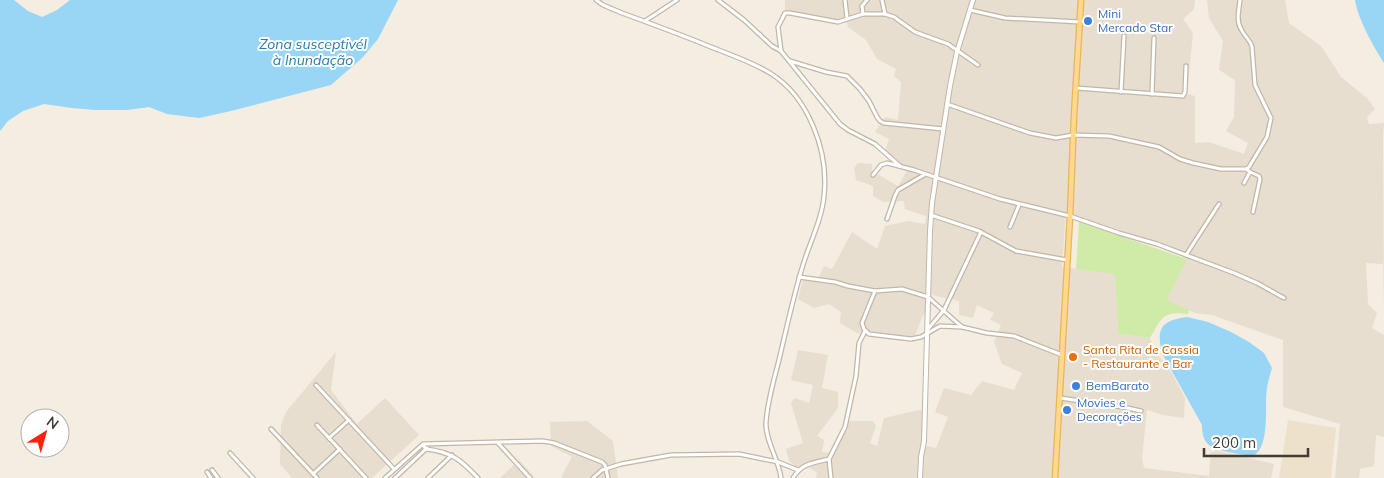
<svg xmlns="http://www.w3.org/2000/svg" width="1384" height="478" font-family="Mulish,sans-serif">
<rect width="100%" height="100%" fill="#f3ede2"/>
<!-- residential -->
<g fill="#e7ded0">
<path d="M785,0H1195L1194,9L1183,19L1193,33L1187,94L1195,96V143L1209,142L1244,154L1248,143L1226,131L1234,117L1235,80L1219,70L1223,41L1209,18L1207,0H1285L1289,23L1321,46L1341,77L1368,99L1375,109L1367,117L1369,124L1384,123L1383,136L1384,311L1383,264L1366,263L1368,304L1377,313L1372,328L1384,335V437L1376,435L1374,466L1360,469L1359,478H1335L1340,424L1283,407V340L1212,315L1195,313L1167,300L1188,254L1159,242L1066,213L1062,267L1115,274L1118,334L1150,338L1154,349L1172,373L1185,398L1184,418L1163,415L1147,410L1142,458L1144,468L1209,476L1211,449L1274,464L1271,478H816L817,473L810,468L800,470L789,461L786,449L803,443L791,403L795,398L809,403L813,385L791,380L798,350L828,355L822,388L838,392V408L817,436L824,440L822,452L830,453L836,439L848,421H873L876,426L870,443L877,446L884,418L919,410H928L926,446L936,448L948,417L935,412L944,388L971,395L982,381L1014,390L1022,373L1002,364L994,342L1001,325L990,320L994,313L977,305L973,318L959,315V301L932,295L931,311L923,315L913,341L892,340L857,333L840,323L841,312L829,304L814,308L798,299L803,279H818L824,266L832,269L852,232L877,249L885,226L909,221L925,224L926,216L905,209L904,201L883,202L873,196V186L856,180L854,168L858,163L872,164V171L898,186L907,171L897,160L885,151L889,139L875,132L885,117L898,120L901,82L894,76L896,69L877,59L866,40L848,27L846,19L831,22L785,11Z"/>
<path d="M336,352L331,390L357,424L385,398L419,435L372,478H292L280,464L281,425L286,412Z"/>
<path d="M587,421L613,441L618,478H562V475L572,457L551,446L550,422Z"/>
<path d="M519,460L535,478H500Z"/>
</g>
<!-- education -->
<path fill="#ede1cb" d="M1288,420L1336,428L1331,478H1279Z"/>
<!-- green -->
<path fill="#d0eaa7" d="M1079,222L1187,259L1167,300L1189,310L1188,314C1162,311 1162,318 1150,338L1118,334L1115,274L1076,269Z"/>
<!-- water -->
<g fill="#99d5f5">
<path d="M0,0H14L28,11L42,17L57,10L70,0H398L378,39L362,58L331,85L231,111L199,118L167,114L149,107L127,110H96L72,108L44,104L23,111L8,121L0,131Z"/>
<path d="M1355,0H1384V63C1373,46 1358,19 1355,0Z"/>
<path d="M1187,317L1208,322L1231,332L1249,342L1264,353L1272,368C1270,375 1268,381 1267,388C1264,405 1271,446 1253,456C1242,454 1216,452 1208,444C1203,440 1202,431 1202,425L1163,355C1156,330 1159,321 1187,317Z"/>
</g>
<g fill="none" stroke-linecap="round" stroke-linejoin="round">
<defs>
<g id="minor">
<path d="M596,0L603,5L622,13C652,24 682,35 711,47C731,55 752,62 770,73C809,97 829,152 824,196C822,219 810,242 803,265C793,297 786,331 778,364C773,383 767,404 766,423C765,440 779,460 781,478"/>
<path d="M718,0L744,20L772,46L781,51L840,124L848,130L875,144L900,166"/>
<path d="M845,0L847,18"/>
<path d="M882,0L885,14"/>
<path d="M970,10L1005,18L1080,22"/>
<path d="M863,14L862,6L867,0"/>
<path d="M645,21L677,0"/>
<path d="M781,51L778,27L785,13H790L838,22L863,14H885L894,17L915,32L948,44L978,65"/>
<path d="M790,61L826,72L847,76L860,89L869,101L877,117L880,121L884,123L943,129"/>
<path d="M1076,88L1183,96L1185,92L1186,66"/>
<path d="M1121,92L1124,36"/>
<path d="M1152,94L1154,38"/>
<path d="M947,104L1030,133L1056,138L1073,135L1109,136L1159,147L1180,159L1193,163L1221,169H1246L1249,167L1267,137L1271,118L1255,85L1252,47C1250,39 1244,36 1241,29C1236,21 1239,9 1240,0"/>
<path d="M1246,169L1250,172L1259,176L1260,179L1253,212"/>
<path d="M873,175L881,165L887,163L891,164L914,170L1000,199L1070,216L1119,233L1157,244L1234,273L1257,283L1284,298"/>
<path d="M1244,183L1250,172"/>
<path d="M931,215L979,231L1016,251L1067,260"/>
<path d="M887,219L895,196L898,190L924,175"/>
<path d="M1010,227L1019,205"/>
<path d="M1186,255L1219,204"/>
<path d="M799,277L835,282L848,286L875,291L902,289L928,297L962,327"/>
<path d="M875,291L862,323L864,329L869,334L911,339L921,337L940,326L962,327L987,333L1014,336L1062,355"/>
<path d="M928,329L944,310L981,232"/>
<path d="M316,385L394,469"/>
<path d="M1060,398L1123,407L1141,411"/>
<path d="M317,425L366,478"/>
<path d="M271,429L317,478"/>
<path d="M329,438L349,420"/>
<path d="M498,443L530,478"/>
<path d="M423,445L426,449C452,452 461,460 478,478"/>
<path d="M230,453L253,478"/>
<path d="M212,470L218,478"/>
<path d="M207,472L211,478"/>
<path d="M313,474L340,449"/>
<path d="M385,478L423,444L543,441L554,443L602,462L605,465L608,478"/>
<path d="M395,478L427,448"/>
<path d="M428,478L452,455"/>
<path d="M593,478L602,470L621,464L671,455L739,454L778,462L798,470"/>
<path d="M793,478C802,463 813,463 829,459"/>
<path d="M831,478L829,459L845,427L856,376L859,343L865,331"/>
</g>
<path id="tertiary" d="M920,478L921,457L924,441L930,231L932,203L950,86L957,52L973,0"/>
<path id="primary" d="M1055,478L1070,216L1074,116L1081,0"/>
</defs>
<!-- minor casing -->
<use href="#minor" stroke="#c1b7a7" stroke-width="5.5"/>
<!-- tertiary casing -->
<use href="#tertiary" stroke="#c1b7a7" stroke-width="6"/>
<!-- primary casing -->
<use href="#primary" stroke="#ebb558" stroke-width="7"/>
<!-- minor -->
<use href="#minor" stroke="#fff" stroke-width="3"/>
<!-- tertiary -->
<use href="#tertiary" stroke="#fff" stroke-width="4"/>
<!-- primary -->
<use href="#primary" stroke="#ffd88f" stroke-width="4.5"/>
</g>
<!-- markers -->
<g fill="#3f7fe0" stroke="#fff" stroke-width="2">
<circle cx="1088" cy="21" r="5"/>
<circle cx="1076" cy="386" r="5"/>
<circle cx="1067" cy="410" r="5"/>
</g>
<circle fill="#e8710a" stroke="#fff" stroke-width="2" cx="1073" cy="357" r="5"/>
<g text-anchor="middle" stroke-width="4" stroke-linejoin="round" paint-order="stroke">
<!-- shop labels -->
<g font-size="12" fill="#366cbe" stroke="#fff" text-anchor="start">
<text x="1098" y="18">Mini<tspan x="1098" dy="14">Mercado Star</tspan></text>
<text x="1086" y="390">BemBarato</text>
<text x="1077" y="407">Movies e<tspan x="1077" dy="14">Decorações</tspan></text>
</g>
<!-- food labels -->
<g font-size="12" fill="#c56008" stroke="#fff" text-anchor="start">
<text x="1083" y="354">Santa Rita de Cassia<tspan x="1083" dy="14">- Restaurante e Bar</tspan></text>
</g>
<!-- water labels -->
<g font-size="14" font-style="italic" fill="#247dae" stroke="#fff">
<text x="313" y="49">Zona susceptivél<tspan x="313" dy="16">à Inundação</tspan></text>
</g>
</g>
<!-- north arrow -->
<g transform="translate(45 433) rotate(37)"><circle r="24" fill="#ffffff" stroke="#b4b1ad"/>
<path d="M0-4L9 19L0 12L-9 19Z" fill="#ff210d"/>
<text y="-8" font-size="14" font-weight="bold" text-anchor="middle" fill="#443c32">N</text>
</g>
<!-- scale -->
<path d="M1204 448v8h104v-8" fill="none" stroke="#443c32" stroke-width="2.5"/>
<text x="1212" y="448" font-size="15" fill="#443c32" stroke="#ffffff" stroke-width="4" paint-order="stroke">200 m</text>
</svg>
